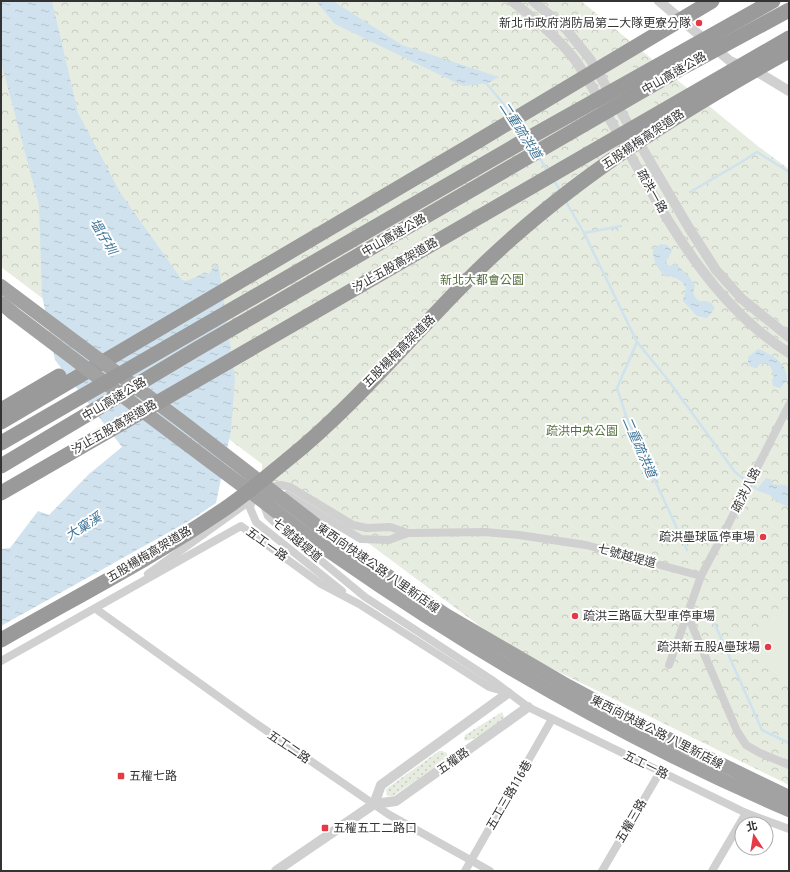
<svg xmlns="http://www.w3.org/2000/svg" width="790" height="872" font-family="'Roboto Condensed','Noto Sans TC',sans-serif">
<defs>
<pattern id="grass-dots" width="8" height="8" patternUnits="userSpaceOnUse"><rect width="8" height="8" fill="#e6ecdf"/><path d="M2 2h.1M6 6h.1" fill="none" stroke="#c6cbc0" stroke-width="1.8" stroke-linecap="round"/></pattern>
<pattern id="park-crowns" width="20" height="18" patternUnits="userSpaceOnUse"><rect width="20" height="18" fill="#e6ecdf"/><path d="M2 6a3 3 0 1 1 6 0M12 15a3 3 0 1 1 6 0" fill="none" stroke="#c6cbc0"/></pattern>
<pattern id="water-ripples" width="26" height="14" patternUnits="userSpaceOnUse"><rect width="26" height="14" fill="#cfe2ee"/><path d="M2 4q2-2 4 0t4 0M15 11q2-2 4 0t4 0" fill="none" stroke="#b2c2cd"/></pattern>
</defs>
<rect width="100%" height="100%" fill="#fff"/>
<!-- grass -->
<g fill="url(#grass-dots)">
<path d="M502,712L504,717C500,724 470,744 464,740L465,735Z"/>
<path d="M439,751H442L447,753V759L393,796H387L386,789Z"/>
</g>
<!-- park -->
<path fill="url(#park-crowns)" d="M1,1H581L759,147L789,169V785L508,647L356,534L262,476V464L1,267Z"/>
<!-- pitch -->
<g fill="#e6ecdf">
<path d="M623,50L640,78L625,88L607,59Z"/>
<path d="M642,81L659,110L644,119L626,91Z"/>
<path d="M789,605V682C769,672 755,659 742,642Z"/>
</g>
<!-- water -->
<g fill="url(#water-ripples)">
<path d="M1,1H52L78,113L121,194L182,280L187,281L202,274H209L215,264L219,268L235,379L231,430L216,503L189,521L1,626V549L10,548L38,511L49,515L89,474L122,447L55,360L42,295L39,205L1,62Z"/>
<path d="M316,1H333L402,45L499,77L488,83L463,86L335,24Z"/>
<path d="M661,244L667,245L672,251L666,262L669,266L676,264L690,278L695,286C692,293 693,296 699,301C707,301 711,301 715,308L707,318L697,316L683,301L686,288C682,279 674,276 664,276C658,267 652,260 653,249Z"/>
<path d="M758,349C772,354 787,363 787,380L780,388L773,386L772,381L774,374L770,366L766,363L760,364L756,368L751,367L748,362V357Z"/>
<path d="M766,478L771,479L772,484L786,485L789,490V507L775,501L768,492L760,491L757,489Z"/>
</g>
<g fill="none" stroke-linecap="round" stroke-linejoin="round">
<!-- stream -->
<g stroke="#cfe2ee" stroke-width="2.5">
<path d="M486,83L512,114"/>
<path d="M518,123L525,134"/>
<path d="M539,157L548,172"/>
<path d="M553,179L561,192"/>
<path d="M690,192L740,163L757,152L789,172"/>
<path d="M565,200L584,233L637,342L668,380L735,472L757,489L773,495"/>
<path d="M584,233L621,226"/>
<path d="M637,342L617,388L628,422L687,550"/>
<path d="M708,609L762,730L789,743"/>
</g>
<!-- minor -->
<g stroke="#d0d0d0" stroke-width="8">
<path d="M268,488L281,485L290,487L353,525L367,528L390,527L408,533"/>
<path d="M287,495L361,539L389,540L408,533L485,532L519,535L586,545L701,576"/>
<path d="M252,499L250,508L256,522L342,591"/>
<path d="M266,504L265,508L268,516L273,521L365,597L492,680L528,707L746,813L789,829"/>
<path d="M148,574L258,495"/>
<path d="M96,609L251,720L388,814L490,871"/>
<path d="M687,614L737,731L746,745L760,753L789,765"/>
<path d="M1,661L241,526L321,584L359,604L489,687L503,691"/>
<path d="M669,665L701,576L729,523L789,405"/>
<path d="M465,871L552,719"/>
<path d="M602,871L660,772"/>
<path d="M712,871L746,813"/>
</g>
<!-- tertiary -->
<g stroke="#d0d0d0" stroke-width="10">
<path d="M512,1C533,18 555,35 572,56C586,73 598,99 609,118C659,203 703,299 789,353"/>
<path d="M533,1L566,29L590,59L689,228L716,270L742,299L789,337"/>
<path d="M659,1L730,61L761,74L789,91"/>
<path d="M374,804L381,785L508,693"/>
<path d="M276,871L374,804L396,801L528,707"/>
</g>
<!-- trunk -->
<path stroke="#a2a2a2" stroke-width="14" d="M1,303L13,313"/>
<!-- motorway -->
<g stroke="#9a9a9a" stroke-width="15">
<path d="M1,410L59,376"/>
<path d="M1,422L478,141"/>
</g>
<!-- trunk-bridge -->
<g stroke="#a2a2a2" stroke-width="14">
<path d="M1,286L184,423L338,542L446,615L568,686L648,729L789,797"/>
<path d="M13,313C90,371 166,429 243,486C274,509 304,535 336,556C478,655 630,742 789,810"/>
</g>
<!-- motorway-bridge -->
<g stroke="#9a9a9a" stroke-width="15">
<path d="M478,141L712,1"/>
<path d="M1,443L534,135L773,1"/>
<path d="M1,466L195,350L680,69L789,10"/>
<path d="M1,493L789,38"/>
<path d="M1,640C74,598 150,559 220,512C243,497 265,478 287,460C368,395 432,309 510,240C594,165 690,106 789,51"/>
</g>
</g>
<!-- markers -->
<g fill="#e63946" stroke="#fff" stroke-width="1.5">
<circle cx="699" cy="23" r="4"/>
<circle cx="763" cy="537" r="4"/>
<circle cx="575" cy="616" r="4"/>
<circle cx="768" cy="647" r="4"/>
<rect x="117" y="772" width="8" height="8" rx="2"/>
<rect x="321" y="824" width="8" height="8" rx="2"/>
</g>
<g text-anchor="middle" stroke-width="4" stroke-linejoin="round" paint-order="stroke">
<!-- poi labels -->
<g font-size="12" fill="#333" stroke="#fff" text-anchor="end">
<text x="691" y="27">新北市政府消防局第二大隊更寮分隊</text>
<text x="755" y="541">疏洪壘球區停車場</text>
<text x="583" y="620" text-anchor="start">疏洪三路區大型車停車場</text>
<text x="760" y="651">疏洪新五股A壘球場</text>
<text x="129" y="780" text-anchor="start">五權七路</text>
<text x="333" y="832" text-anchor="start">五權五工二路口</text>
</g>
<!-- street labels -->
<g font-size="12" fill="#333" stroke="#fff">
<text transform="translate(674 73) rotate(-30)" y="4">中山高速公路</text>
<text transform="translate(643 139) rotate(-34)" y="4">五股楊梅高架道路</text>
<text transform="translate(652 191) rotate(60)" y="4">疏洪一路</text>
<text transform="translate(394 235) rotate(-30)" y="4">中山高速公路</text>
<text transform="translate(395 265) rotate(-30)" y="4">汐止五股高架道路</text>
<text transform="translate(399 351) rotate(-45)" y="4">五股楊梅高架道路</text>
<text transform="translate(114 399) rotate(-31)" y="4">中山高速公路</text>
<text transform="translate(114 427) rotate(-30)" y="4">汐止五股高架道路</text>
<text transform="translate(746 490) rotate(-63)" y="4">疏洪八路</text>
<text transform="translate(297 540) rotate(40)" y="4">七號越堤道</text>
<text transform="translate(267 544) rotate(36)" y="4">五工一路</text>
<text transform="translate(149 554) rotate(-31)" y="4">五股楊梅高架道路</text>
<text transform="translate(627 556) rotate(15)" y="4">七號越堤道</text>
<text transform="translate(378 568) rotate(35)" y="4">東西向快速公路 八里新店線</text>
<text transform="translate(657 732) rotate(27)" y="4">東西向快速公路 八里新店線</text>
<text transform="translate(289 747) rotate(34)" y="4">五工二路</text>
<text transform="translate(453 761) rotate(-36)" y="4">五權路</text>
<text transform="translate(646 765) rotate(26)" y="4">五工一路</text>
<text transform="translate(509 795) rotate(-60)" y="4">五工三路116巷</text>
<text transform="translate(631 821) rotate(-60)" y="4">五權三路</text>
</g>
<!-- park labels -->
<g font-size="12" fill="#56703f" stroke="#fff">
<text x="482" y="284">新北大都會公園</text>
<text x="582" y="435">疏洪中央公園</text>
</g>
<!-- water labels -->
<g font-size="13" font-style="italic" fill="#3f7597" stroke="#fff">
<text transform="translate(521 130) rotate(57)" y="5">二重疏洪道</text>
<text transform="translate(104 236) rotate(59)" y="5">塭仔圳</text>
<text transform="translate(640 447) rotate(66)" y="5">二重疏洪道</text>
<text transform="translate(83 526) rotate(-32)" y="5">大窠溪</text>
</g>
</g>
<!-- border -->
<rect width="790" height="872" fill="none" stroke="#333333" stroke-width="4"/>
<!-- north arrow -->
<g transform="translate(754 836) rotate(348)"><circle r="19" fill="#ffffff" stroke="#adadad"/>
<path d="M0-3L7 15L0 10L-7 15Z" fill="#e63946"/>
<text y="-6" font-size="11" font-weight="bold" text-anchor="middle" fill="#333333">北</text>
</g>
</svg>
